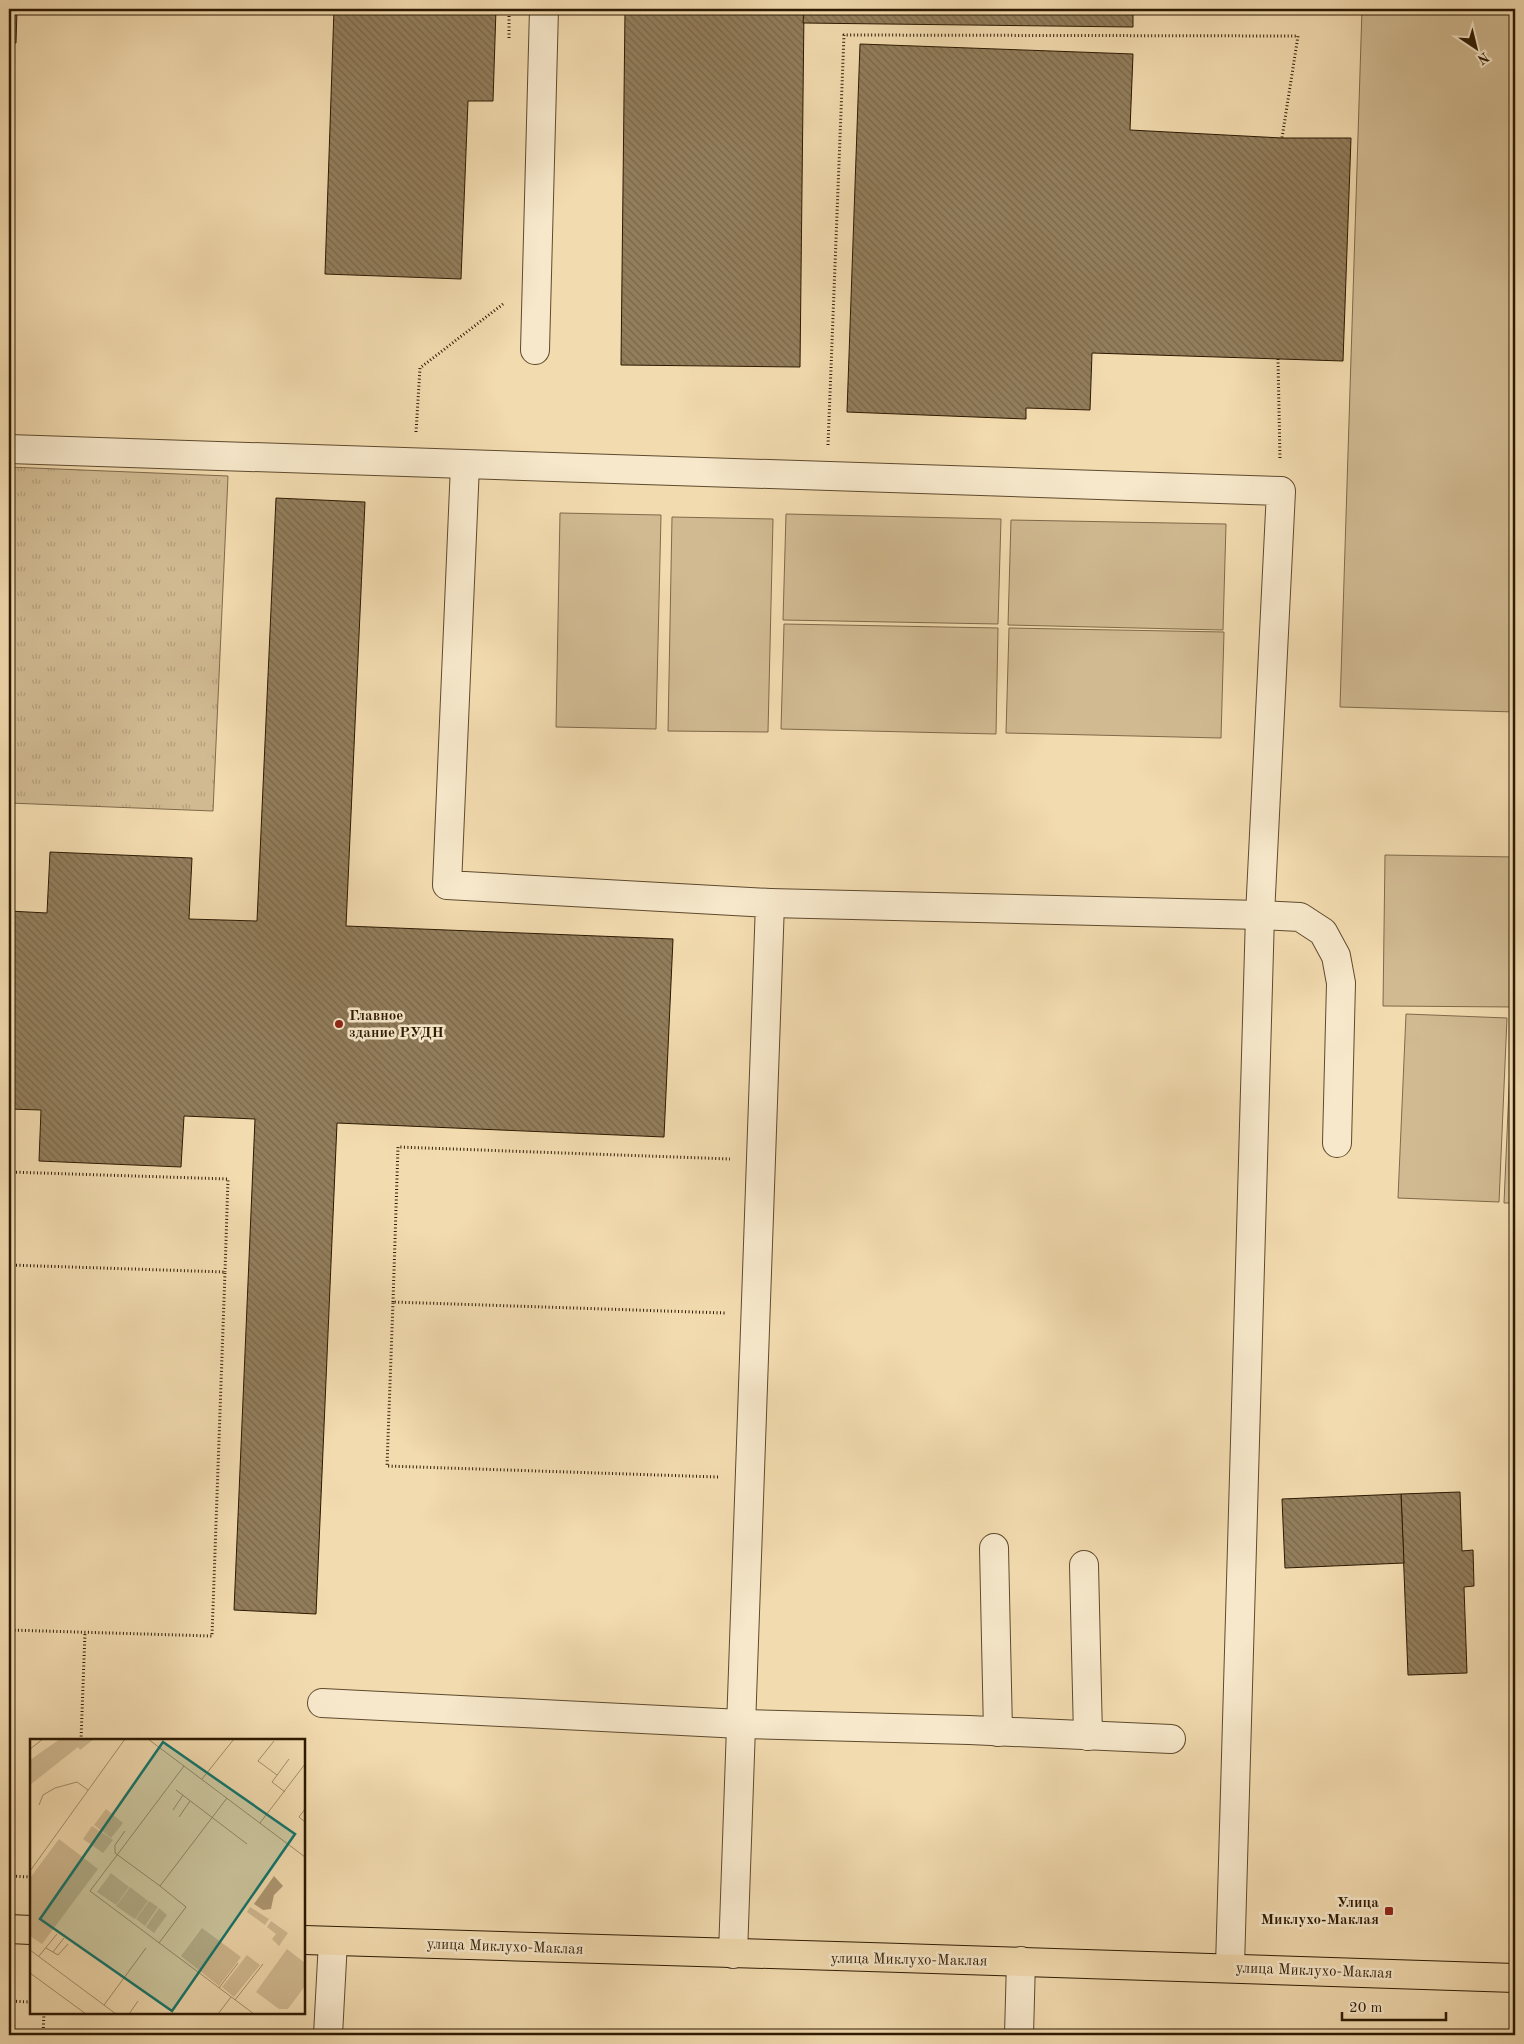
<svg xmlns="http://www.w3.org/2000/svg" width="1524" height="2044" font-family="'Old Standard TT',serif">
<defs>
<pattern id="grass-tufts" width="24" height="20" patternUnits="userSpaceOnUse" patternTransform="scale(1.25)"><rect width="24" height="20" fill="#d1ba92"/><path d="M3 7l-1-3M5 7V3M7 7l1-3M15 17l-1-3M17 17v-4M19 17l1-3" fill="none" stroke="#b49f7c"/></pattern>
<pattern id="building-back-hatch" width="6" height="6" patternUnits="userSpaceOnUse" patternTransform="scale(1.25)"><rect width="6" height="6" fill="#937e5c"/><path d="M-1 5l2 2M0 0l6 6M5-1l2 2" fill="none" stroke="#78664a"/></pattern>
</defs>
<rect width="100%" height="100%" fill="#f2dbaf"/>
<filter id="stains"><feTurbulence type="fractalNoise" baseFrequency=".004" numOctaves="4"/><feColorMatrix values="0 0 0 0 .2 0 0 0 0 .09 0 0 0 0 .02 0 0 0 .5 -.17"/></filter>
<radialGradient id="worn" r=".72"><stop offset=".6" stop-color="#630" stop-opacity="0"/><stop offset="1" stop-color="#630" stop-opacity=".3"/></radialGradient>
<!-- grass -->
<path fill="url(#grass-tufts)" stroke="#7f6a4a" d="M9,467L228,476L213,811L9,803Z"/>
<!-- pitch -->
<g fill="#d1ba92" stroke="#7f6a4a">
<path d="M1362,9H1515V712L1340,707Z"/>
<path d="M560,513L661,515L656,729L556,727Z"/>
<path d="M786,514L1001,519L998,624L783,620Z"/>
<path d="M672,517L773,519L768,732L668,731Z"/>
<path d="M1011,520L1226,524L1223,630L1008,625Z"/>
<path d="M784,624L998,628L996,734L781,729Z"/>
<path d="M1009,628L1224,632L1221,738L1006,733Z"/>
<path d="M1385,855L1515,857V1007L1383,1006Z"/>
<path d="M1406,1014L1507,1018L1499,1202L1398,1198Z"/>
<path d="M1512,1019H1515V1203H1504Z"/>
</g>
<!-- building -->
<g fill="url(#building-back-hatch)" stroke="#2d1a02">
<path d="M9,9H17L16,43H9Z"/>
<path d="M334,9H496L493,101H468L461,279L325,274Z"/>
<path d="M625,9H804L800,367L621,365Z"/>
<path d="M804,9H1133V27L803,23Z"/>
<path d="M860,44L1133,54L1130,130L1282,138H1351L1343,361L1092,353L1090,410L1026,408V419L847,412Z"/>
<path d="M276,498L365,502L346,926L673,939L664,1137L337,1123L316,1614L234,1610L255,1119L184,1116L181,1167L39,1161L41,1110L9,1109V911L47,913L50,852L192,858L189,919L257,921Z"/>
<path d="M1460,1492L1462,1551L1473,1550L1474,1586L1464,1587L1467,1673L1408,1675L1401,1494Z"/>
<path d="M1401,1494L1404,1563L1285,1568L1282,1499Z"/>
</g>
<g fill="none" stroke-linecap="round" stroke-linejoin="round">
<defs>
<g id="minor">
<path d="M535,350L544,9"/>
<path d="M9,449L1281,491L1260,915L1230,1967"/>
<path d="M465,465L447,885L770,903L733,1954"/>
<path d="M770,903L1260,915L1300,917L1323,932L1336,956L1341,983L1337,1143"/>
<path d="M994,1548L998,1732"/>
<path d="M1084,1565L1088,1736"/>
<path d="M322,1703L741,1724L969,1730L1171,1739"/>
<path d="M328,2035L333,1941"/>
<path d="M1019,2035L1021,1961"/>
</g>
<g id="major">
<path d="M9,1929L31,1930"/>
<path d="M304,1940C708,1953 1111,1963 1515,1978"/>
</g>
</defs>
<!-- minor casing -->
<use href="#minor" stroke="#5e4a2d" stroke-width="30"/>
<!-- major casing -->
<use href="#major" stroke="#2d1a02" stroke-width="30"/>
<!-- path -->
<g stroke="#2d1a02" stroke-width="3" stroke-dasharray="1 2.5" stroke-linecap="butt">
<path d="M509,38V9"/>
<path d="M1278,359L1280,460"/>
<path d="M416,432L420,368L503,304"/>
<path d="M828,445L844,35L1298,36L1282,138"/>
<path d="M9,1172L228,1179L225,1272"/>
<path d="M9,1265L225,1272L212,1636L9,1630"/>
<path d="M393,1302L398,1147L730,1159"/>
<path d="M718,1477L387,1466L393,1302L725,1313"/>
<path d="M81,1740L85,1632"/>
<path d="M9,1876L31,1877"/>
<path d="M9,2001L30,2002"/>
<path d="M43,2035L44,2013"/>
</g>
<!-- minor -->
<use href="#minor" stroke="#f7e8cb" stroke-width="28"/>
<!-- major -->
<use href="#major" stroke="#f2dbaf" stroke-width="28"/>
</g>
<!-- markers -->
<g fill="#8f2418" stroke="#f7e8cb" stroke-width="2">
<circle cx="339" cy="1024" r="5"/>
<rect x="1384" y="1906" width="10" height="10" rx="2.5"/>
</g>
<g text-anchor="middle" stroke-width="5" stroke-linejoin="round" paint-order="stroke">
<!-- poi labels -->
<g font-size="15" font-weight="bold" fill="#2d1a02" stroke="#f7e8cb" text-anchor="start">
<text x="349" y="1020">Главное<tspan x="349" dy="17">здание РУДН</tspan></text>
<text x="1379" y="1907" text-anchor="end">Улица<tspan x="1379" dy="17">Миклухо-Маклая</tspan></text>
</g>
<!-- street labels -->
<g font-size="15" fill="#2d1a02" stroke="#f7e8cb">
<text transform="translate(505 1946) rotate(2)" y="5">улица Миклухо-Маклая</text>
<text transform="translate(909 1959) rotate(1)" y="5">улица Миклухо-Маклая</text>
<text transform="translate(1314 1970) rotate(2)" y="5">улица Миклухо-Маклая</text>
</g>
</g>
<!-- overview -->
<g transform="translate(30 1739)">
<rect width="275" height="275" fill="#f2dbaf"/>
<path d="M220,168L239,180L235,186L217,173ZM241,182L258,194L249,207L242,200L246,195L237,188ZM172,189L211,218L189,247L151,217ZM217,216L230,226L204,258L192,248Z" fill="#d1ba92"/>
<path d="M30,0H64L50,11L48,8L0,46V21Z" fill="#d1ba92"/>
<path d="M76,70L93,84L81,99L64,86ZM62,87L83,101L73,114L53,100ZM29,100L68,130L12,205L0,197V139ZM81,134L99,148L86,166L67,153ZM100,148L118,162L105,180L86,167ZM119,162L128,168L115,187L106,180ZM129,169L137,176L124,194L116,188ZM257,210L275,224V247L258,270H249L226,253Z" fill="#d1ba92"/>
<path d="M244,137L253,147L244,156L241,170L233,171L224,165Z" fill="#af9974"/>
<path fill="none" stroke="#a38e6a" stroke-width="1" d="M118,0L275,118M244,2L228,22L247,36M0,10L13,0M154,27L60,152L224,275M172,40L204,0M146,51L217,105M255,53L242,43L259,20M9,66L13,56L25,49L47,43L58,51M275,70L269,78L275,83M143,71L153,56M149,78L160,62M230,84L275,25M95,92L85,106V114L130,147M0,132L95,0M129,204L156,168L130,147L197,59M16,209L28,216L38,205M0,211L86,275M23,213L34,199M9,217L27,195M0,234L56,275M189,249L208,224M205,261L233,225M74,266L116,209M99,275L108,262M188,275L201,258"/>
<path fill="#0f766e" fill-opacity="0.15" stroke="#0f766e" stroke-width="2.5" d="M133,3L265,95L142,272L10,180Z"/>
<rect width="275" height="275" fill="none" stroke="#2d1a02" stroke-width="2.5"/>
</g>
<!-- margin -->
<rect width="1524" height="2044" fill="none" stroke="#f2dbaf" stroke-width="30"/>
<rect x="10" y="10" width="1504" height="2024" fill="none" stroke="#2d1a02" stroke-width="2.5"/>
<rect x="15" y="15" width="1494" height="2014" fill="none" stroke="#2d1a02"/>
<!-- north arrow -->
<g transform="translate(1476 48) rotate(145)" stroke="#f7e8cb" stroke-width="4" paint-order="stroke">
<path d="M0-4L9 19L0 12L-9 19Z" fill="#2d1a02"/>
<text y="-8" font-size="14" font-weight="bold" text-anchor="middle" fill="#2d1a02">N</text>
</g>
<!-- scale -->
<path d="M1342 2012v8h104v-8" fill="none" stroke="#2d1a02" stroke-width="2.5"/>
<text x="1349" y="2012" font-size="15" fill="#2d1a02" stroke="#f7e8cb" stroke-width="4" paint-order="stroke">20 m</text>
<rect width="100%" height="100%" filter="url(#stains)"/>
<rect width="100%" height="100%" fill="url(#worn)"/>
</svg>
